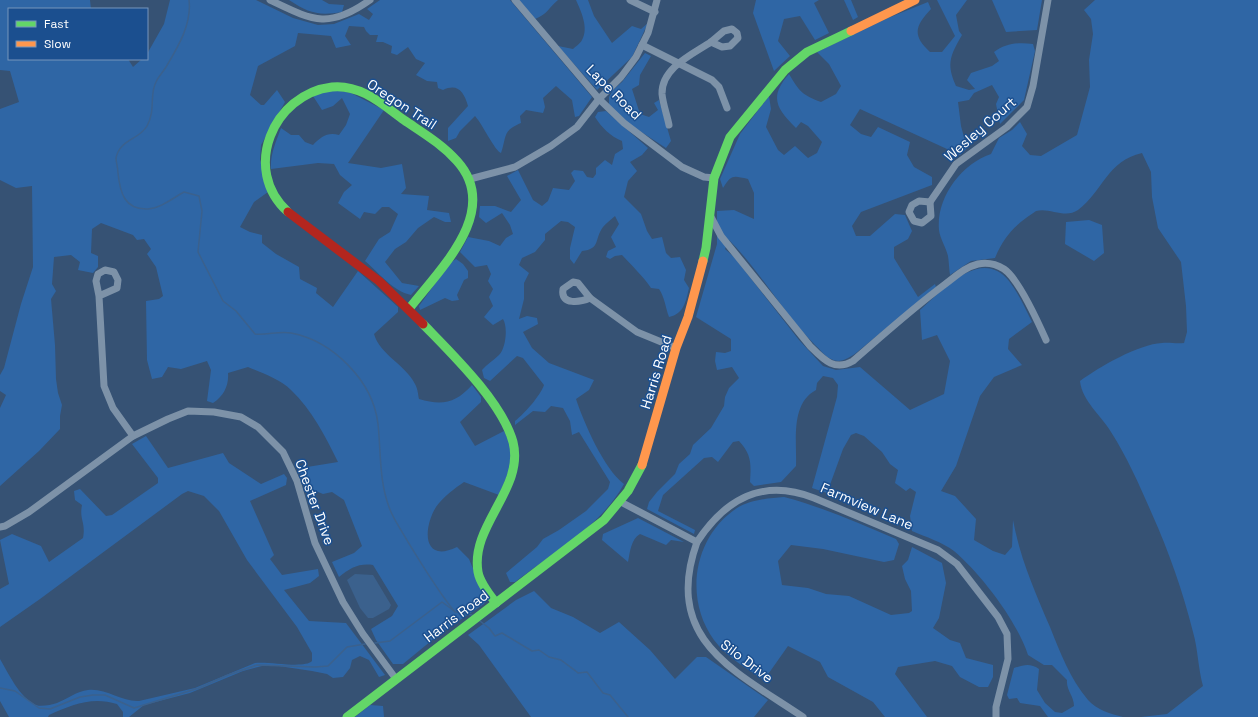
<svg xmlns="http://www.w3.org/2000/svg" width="1258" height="717" font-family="'Space Grotesk',sans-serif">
<rect width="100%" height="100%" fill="#365274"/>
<!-- green -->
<g fill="#2f66a5">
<path d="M0,0H90L91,9H9V59H128L133,67L142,59H147V54L164,24L170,0H256L293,18L318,25L334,24L359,14L369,20L373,14L367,9L380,0H510L592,97L579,116L575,117L572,100L556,86L543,98L545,107L543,113L526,110L520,116L521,123C502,131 507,136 501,153C495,151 483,125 475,116L460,131L456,138L448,141V128L468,106C464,92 458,83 443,90L438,88L437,82L427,81L416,75L425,63L416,59L408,47L397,55L391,53L392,46L383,42H376L378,35H370L366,31L364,27L349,26L345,36L351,45L336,48L331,36L298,33L295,46L258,66L250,95L261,105H264L277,90L285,102L261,145L260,159L268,192L254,202L240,227L250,232L262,235V243L276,254L299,267L300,279L317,288L316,293L333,307L358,271L398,307V312L374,334C380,355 406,365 415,384C418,389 418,395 419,399C442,406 456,403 472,385L481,397V402L460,422L475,446L504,431C518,456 509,471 499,495L464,482C455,488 443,497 436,507C423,528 422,564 457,547L469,559L486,600L484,604L442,632L403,664H393L376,640L371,629L392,616L398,606L373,565C359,563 350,568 339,577L332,562L354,553L362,546L344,500L332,492L323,494L304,486L300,475L301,468L338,462C325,436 312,410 291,390C280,379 262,373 248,367L228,373C229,385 224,396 213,403L207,401L211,370L207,361L181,369L168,367L162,377L152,379L147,360L146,301L159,299L163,296L156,267L147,254L151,249L144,239L137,240L133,235L101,223L92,229L91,253L98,256V267L93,273L78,270L80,262L71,255L54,257L52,284L56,291L51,299L55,345L56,379L58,393L62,405L60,416V429L39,451L0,486V408L6,395L0,391V375L4,368L21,304L33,267L32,186L16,188L0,180V109L19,102L10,71L0,70Z"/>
<path d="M289,0H322L329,4L344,5L342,12C318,16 309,13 289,0Z"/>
<path d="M519,0H558C548,8 548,14 535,19Z"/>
<path d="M576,0H588L594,16L612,43L632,26L641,29L648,23L632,57L597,90L558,46L573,49C575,47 580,44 582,40C589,28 581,11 576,0Z"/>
<path d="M756,0H819L814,3L829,33L815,40L800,16L784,19L778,41L790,56L774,71L753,13Z"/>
<path d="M844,0H851L858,17L853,20Z"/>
<path d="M937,0H967L956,15L959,31L962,35C950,56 946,64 956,86L969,90L975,89L967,80L971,73L992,66L999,61L994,52C1006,43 1019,42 1033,44L1035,51L1024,100L1000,124L996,104L999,97L992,85L974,93L969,100L958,102L961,126L967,148L960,155L860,109L850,125L861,134L871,137L878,127L910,142L907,155L914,167L932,177V185L861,212L852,226L856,236H870L895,214L905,215L912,231L908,239L894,247V258L918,297L935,284L936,287L856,353C849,358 840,364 831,359C825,357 820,349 815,345C783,313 761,272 729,240L725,249L734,257L799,340L823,366L836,370L860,367L910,410L944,394L950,361L937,335L922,340L920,310C943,290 981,246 1009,281C1019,294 1025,308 1032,322L1009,339L1008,349L1022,365L994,377L980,396L956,466L941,491L955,496L976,519L974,540L993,551L1005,555L1012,547L1013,520C1020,558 1035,592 1050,627C1060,652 1070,679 1088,700C1097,710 1111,714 1123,717H1048L1040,706L1020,703L1017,698L1009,699L1007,695L1014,668C1024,665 1030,663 1039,669L1037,690L1045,703L1055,712L1062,713L1074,706C1074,696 1066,690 1067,680L1052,665H1044L1028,655C1017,621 981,574 954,551C942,542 926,537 912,531L910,516L916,492L910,488L906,491L895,483L898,470L890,464L882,452L864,436L856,433L851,435L843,449L827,493L812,488L837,397L838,385L833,378L823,376L817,383L816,390C790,404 797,441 796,466L781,482L754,486L750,482C751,464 752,455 739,441L733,442L718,462L712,457L704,458L663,495L658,511L695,530L694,534L647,509L649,502L657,492L675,474L679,464L690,454L693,445L711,428L724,406L725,397L729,388L739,378L732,367L717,370L715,361L716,352L725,353L731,351V339L696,317L717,244V211L734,210L754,219V193L748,179C733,176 732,174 723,188L720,179L740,134L769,96L771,109L766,127L778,150L784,155L795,146L808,158L817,153L822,142L808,126L801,122L796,128C776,108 769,97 789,74C799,91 802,95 821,102L836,94L841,86L829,64L817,52L888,18L928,2L931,9C916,25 911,35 930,52H942L955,36Z"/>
<path d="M992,0H1042L1037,30L1006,32Z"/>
<path d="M1095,0H1258V717H1141L1167,714L1203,686C1198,668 1198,649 1193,632C1183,592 1169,552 1152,514C1140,486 1127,457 1111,432C1101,415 1082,401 1080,381C1099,367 1139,344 1162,343C1169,342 1176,344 1184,343L1187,332L1186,306L1181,262L1158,228L1152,197L1151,172L1142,153C1107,161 1104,190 1078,210C1065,219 1049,207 1036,211C1033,213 1029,216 1026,218C1011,229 1002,241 995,258L971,261L950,275C949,269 949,262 948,256C946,247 940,239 939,230C936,198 961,164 991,154L999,138L1012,130L1020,122L1027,134L1022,146L1030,155L1041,156L1077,135L1090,87L1089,60L1093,34L1091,19L1084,10Z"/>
<path d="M645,53L651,56L640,75L639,85L632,89L640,114L649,117L658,110L654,103L659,100L671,141L666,148L629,124L609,105V97L613,90L622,82Z"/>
<path d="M331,89L351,93L384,110L348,163L381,168L402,164L406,188L401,194L429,196L427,210L449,213L451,222H445L434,217L418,228L406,242L395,249L385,262L402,283L419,286L411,295C393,291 379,273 365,261L379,239L390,232L398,214L389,207H382L375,214L364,212L360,219L338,203L344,192L352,185L340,175L334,164L318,163L271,169C270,154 276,142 281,128L291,135H299L305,142L313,145C321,137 327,132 339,135L346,125L350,114L342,98L333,106L322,110L313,96Z"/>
<path d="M606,111L648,148L642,155L630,162L637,171L628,181L624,197L641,214L647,231L652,239L662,237L666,253L671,258L680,257L686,270L684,280L689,288C686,301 684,314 669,317C665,306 665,298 659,289L651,288C643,276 632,266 622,255L615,256L610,259L606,257L608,251L616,247L611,237L619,224L615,216C611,220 606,223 603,227C594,239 601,249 582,251L574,264L570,259V248L575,227L568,222L561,221L545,234V240L535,252L522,258L519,265L529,273L524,283V299L519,319L527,316L537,318L538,324L523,332L532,348L549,363L594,380L589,390L576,399C584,423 604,469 624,484C600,527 553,553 515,582H510L506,573L537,547L543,539L559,530L586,511L608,489L610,482L579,432L572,435L570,421L563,408L551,406L545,412L533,411L515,425V421C525,413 540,396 544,385L523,358L517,356L490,381L484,378L482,370C487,364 493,361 499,355C506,348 508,327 503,319L493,325L484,317L493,306L489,297L493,289L488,281L491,274L487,265L475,267L460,252L468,237L489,241L500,246L506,238L513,234L510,225L502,213L486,223L479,217L480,206H495L511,212L521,200L507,176L518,170L533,200L542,206L548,201L553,188L569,190L575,181L571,173L574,170L583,171L587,177L593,178L596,174V168L605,160L612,165L615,154L623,149L622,141C610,136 602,128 595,117L598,112Z"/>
<path d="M1089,220L1102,225L1104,253L1094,261L1065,244L1066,222Z"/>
<path d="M456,259L463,264L468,271V278L464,280L457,295L459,300L452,301L445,298L420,310L419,306L450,263Z"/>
<path d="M146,436L168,468L223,453L229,463L261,484L284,474L287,478L286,485L250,501L274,555L270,559L282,575L318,569L319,576L310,583L284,590L309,621L346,623L385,675L379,677L369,660L360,656L352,660L350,668L343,677L333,678L327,674L312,671L272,665L262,666L243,671L190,693L144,705L129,717H123V712L117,704C92,696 71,705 49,715L48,717H9L0,701V659C9,674 19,697 36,705C41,707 51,705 57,703C67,699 77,691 88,690C106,688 122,702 139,701L195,688L255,663C268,661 304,669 312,661V653L297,627L247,560L219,511L204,496L188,491L182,494L40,599L0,627V589L9,584L0,540L12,534L41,546L49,562L83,538C86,522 79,520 82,505L75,500L74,491L80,489L106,516L112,515L158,483V478L132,444Z"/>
<path d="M784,497C823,507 860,524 896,539L899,544L894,560L884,562L823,549L791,545L778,561L782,585L808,588L826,594L849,596L891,615L909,613L912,611L911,591L905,579L902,566L908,560L912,547L942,563L946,583L939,618L933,628L950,640L960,643L966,658L993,665V677L988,687H979L960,677L952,666L935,661L898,667L895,674L927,717H885L873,702L828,677L820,662L788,646L764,680C747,669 727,657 714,640C684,599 693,537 737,508C750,500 769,498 784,497Z"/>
<path d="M638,518L684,542L671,540L666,545L640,534C631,539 630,552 628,562L602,540L603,534Z"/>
<path d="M534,591L551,608L573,617L600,633L619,622L650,650L675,679L697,657H706L768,700L754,717H531L479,645L468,635L516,600Z"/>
<path d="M370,705L383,706L384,717H355Z"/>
</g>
<!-- water -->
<path fill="#3b618d" d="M355,574L373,575L391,605L389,609L373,618H368L360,608L347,580Z"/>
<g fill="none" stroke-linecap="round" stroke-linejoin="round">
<!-- stream -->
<g stroke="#3b618d" stroke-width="1.5">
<path d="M189,0C192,24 178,47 166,67C163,72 158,77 156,82C149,95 156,110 147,126C139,140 120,139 116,158C116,162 118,168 118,173C120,192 124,210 148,209C161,208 173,198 184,192L199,196L202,211L198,252L223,301L236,311L255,334C268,335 279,331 291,333C333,341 373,381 378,424C381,452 379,480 389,507C393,519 402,531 408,542C423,566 437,590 455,612"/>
<path d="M456,612L472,615"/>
<path d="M480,621L489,628L495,636L502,633L532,651L539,650L549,657L561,660C562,661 576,671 578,673L587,672L603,693L610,695L628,717"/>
<path d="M375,643L390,641L442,602L453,610"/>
<path d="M0,688L15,691L39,708L50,709L80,697L93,695H105L134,708L199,688L228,675L257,665L315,667L328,666L347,647L365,644"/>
</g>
<!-- street -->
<g stroke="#7d92a8" stroke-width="7">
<path d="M270,0C312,20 328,30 370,0"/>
<path d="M515,0L599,99L624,123L682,167L704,177L714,178"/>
<path d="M630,0L655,12"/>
<path d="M732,29L737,33L738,38L730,46L722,47L711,42L724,31Z"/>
<path d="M642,45L712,80L719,87L727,108"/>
<path d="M669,125C667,115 663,104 662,94C661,68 693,54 711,42"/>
<path d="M470,179L515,167L551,146L577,127L599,99L621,77L636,57L648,33L657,0"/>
<path d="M919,201L930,202L931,216L922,223L914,221L909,212L912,205Z"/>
<path d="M930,202L956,164L1007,127L1027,107L1033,86L1048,0"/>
<path d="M711,217L721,236L810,346C823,359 834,372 853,361C883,335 913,308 944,285C955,277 965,267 978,264C987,262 996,264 1004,269C1019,279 1038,322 1046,340"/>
<path d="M573,282L578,283L590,298C581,302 560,306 563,289Z"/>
<path d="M99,296L117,288L118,280L114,272L105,270L98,274L96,281L99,296L104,386L113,408L133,436"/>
<path d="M590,298L637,332L676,348"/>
<path d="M619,501L697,542C726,498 763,478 814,498L938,550L957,564L998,617L1007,634L1008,659L996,707V717"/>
<path d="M0,527L5,526L29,512L133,436L168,419L188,411L214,412L241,417L258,427L283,452L297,481L315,543L343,602L363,634L396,679"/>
<path d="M697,542C662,640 735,671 803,717"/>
</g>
<!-- fast -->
<g stroke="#63d668" stroke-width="9">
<path d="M288,212C241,170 273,94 332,87C361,84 383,105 404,120C423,133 442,144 457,161C502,211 440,269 409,309"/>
<path d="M703,261L706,248L714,178L730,137L785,70L807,52L851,31"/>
<path d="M423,324C452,354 502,402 513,442C525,489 470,525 478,572C480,583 489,594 496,603"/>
<path d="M347,717L604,520L628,491L642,465"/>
</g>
<!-- slow -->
<g stroke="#ff974d" stroke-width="9">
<path d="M851,31L915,0"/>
<path d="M642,465L676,348L688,317L703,261"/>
</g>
<!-- jam -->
<path stroke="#b3261e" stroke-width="9" d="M288,212L379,281L423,324"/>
</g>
<g text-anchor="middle" stroke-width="3" stroke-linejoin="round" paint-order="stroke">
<!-- street labels -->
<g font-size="14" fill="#fff" stroke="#1b4f8f">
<text transform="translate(614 92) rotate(45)" y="5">Lape Road</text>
<text transform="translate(402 104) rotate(33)" y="5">Oregon Trail</text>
<text transform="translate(980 129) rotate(-41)" y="5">Wesley Court</text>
<text transform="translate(656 372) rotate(-73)" y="5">Harris Road</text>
<text transform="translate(315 502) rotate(70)" y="5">Chester Drive</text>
<text transform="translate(867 506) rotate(23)" y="5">Farmview Lane</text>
<text transform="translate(456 616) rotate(-37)" y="5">Harris Road</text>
<text transform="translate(747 661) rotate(37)" y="5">Silo Drive</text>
</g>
</g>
<!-- legend -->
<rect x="8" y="8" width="140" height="52" fill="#1b4f8f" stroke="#7695bc"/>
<rect x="16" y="21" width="20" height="6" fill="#63d668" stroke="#7695bc"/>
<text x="44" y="28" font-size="12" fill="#ffffff">Fast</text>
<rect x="16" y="41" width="20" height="6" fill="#ff974d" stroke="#7695bc"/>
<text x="44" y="48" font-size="12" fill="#ffffff">Slow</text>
</svg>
